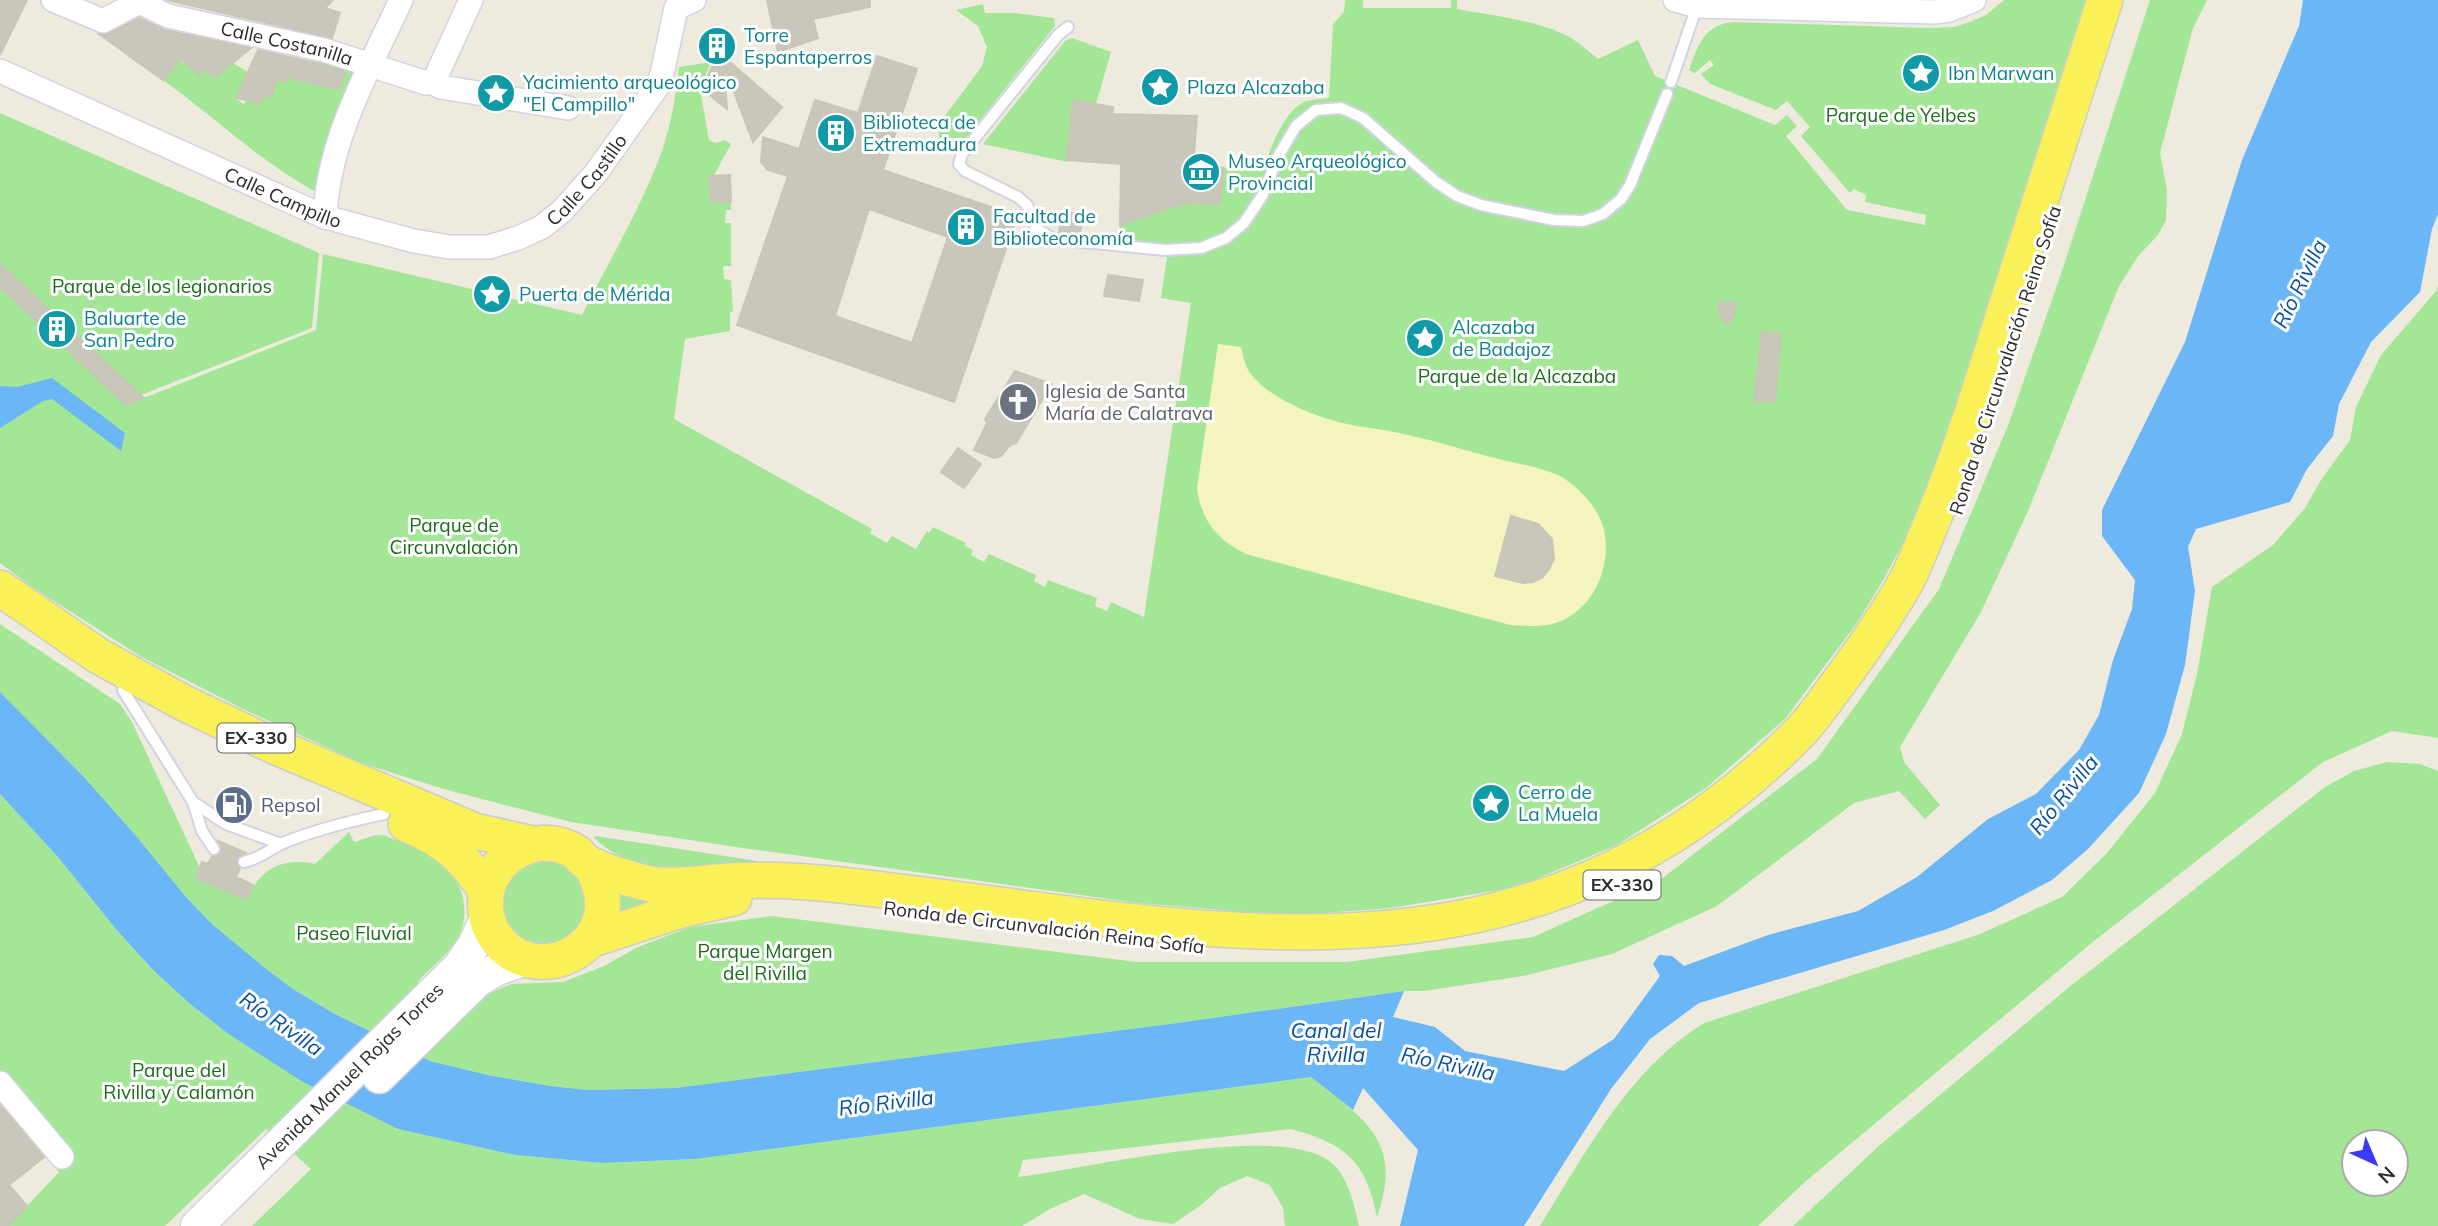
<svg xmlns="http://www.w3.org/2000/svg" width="2438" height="1226" font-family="Mulish,sans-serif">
<rect width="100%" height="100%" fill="#eeeadd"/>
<!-- green -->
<g fill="#a3e796" fill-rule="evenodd">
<path d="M1345,0H1363V8H1451V0H1457V9C1492,16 1540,20 1571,38C1581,44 1589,52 1598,59L1638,40L1655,76L1775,125L1787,115L1797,126L1786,136L1847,210L1925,225L1926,215L1865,202L1866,195L1854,189L1850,193L1801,136L1810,127L1787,101L1776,110L1710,84L1701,74L1714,65L1710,60L1695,73L1689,70C1699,44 1703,25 1734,22L1928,28L1954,27L1970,22L1986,15L2004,0H2085L1933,475L1912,526L1885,577L1857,623L1785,719L1706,788L1617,845L1517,887L1391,908L1324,913H1257L1138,903L736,847L571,822L447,790L361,763L241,708L140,656L35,589L0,563V287L126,405L316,330L323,254L582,315C609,261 641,208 662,151C671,124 676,95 679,67L711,62L700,89L709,140L715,143L725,140L731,144L714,175H730L731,210H726L725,223H731V266H723L724,279L731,280L733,311L730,313V331L685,339L674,419L872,529L870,533L887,543L892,536L916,549L927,531L929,533L933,527L966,543L965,546L973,550L971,555L984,562L989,554L1036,575L1034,581L1045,587L1048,580L1097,598L1095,606L1107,611L1111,602L1144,617L1191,303L1161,298L1167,257L1115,251L1120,225L1168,207L1191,203L1220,204L1224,168L1263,170C1270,150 1285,107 1307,101C1314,99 1322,99 1329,98L1333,24L1344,12Z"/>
<path d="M2150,0H2207L2193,28L2160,153L2167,190L2166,220L2158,235L2139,255L2119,286L2028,511L1981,612L1900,747L1904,762L1940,805L1925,819L1899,791L1854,803L1717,906L1612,954L1523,976L1424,991H1404L1177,1023L675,1088L588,1090L550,1086L488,1075L430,1061L333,1013L293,989L265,968L212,924L186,897L137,837L84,777L0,692V624L120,704L132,722L200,868L196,878L246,899C261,869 281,857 315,864L349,832L354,842C362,840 372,835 380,835C386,835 395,840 401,842C439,855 474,882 462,928C456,949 433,966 418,981L473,1008L490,993L511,984L563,982L604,966L638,947L690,927L772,916L1137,962H1346L1533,937L1660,880L1817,759L1939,589L2009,423L2062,271Z"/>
<path d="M983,4L985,13H1015L1054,18L1055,26L954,153C941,145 937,139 939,124L982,66L987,47L978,26L956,10Z"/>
<path d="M1072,38L1111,52L1096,104L1077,100L1072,106L1067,162L983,144L1065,41Z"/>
<path d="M320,55L364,69L314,191C259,160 214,117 163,80L179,59L199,75L204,67L228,60L248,72L236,99L244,104L246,100L261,102L264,95L271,97L277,79L286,82L288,77L313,84Z"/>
<path d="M0,113L319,253L312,328L141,395L0,264Z"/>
<path d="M2438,285V738L2392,731L2323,762L2094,941L1806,1181L1758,1226H1540C1577,1166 1616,1095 1669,1049C1680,1039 1692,1031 1704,1023L1980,934L2062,897L2107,853L2155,793L2182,734L2197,674L2212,587L2273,545L2305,508L2321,480L2350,440L2356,407L2381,355L2437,290Z"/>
<path d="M2387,762L2420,764L2438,771V1226H1793L1880,1145L2068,988L2325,787L2354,771ZM2354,1142H2396V1184H2354Z"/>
<path d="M0,794L58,857L115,928L153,970L189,1003L227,1033L303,1081L398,1129L515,1155L603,1163L696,1159L1311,1077C1365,1120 1404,1141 1377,1217C1366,1160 1345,1144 1291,1129L1023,1160L1018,1177C1082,1170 1292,1117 1336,1167C1350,1184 1354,1205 1359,1226H1285L1283,1208L1270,1185L1247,1176L1220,1188L1201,1205L1173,1224L1140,1219L1084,1194L1052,1208L1022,1226H252L311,1169L266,1129L165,1226H8L59,1172L0,1101Z"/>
<path d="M596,836L757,861L755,864C699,870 640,880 594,838Z"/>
<path d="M555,858L580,874L591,902L571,941L528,946L500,913L503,883L525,862Z"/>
<path d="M616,886L693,896L616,919Z"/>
</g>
<!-- sand -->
<path fill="#f3f4be" d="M1218,344L1241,347C1243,354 1244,362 1247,368C1263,397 1316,417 1347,424C1364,428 1382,429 1399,433C1430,439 1460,449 1491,457C1512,463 1538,466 1558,475C1577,485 1596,505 1603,526C1614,565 1593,613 1552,624C1539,627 1524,626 1510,625L1246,554C1217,540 1201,520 1197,488Z"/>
<!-- water -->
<g fill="#6ab6f6">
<path d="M2303,0H2438V214L2432,229L2420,292L2371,342L2339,404L2333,436L2307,469L2290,502L2196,529L2188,547L2195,591L2185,665L2166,734L2139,793L2088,849L2052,880L1993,911L1944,930L1699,1003L1650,1039L1611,1089L1524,1226H1400L1418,1150L1363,1088L1353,1110L1311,1077L696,1159L603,1163L515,1155L398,1129L303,1082L227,1033L189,1003L153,970L115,928L58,857L0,794V692L84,777L137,837L186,897L212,924L265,968L293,989L333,1013L430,1061L488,1075L550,1086L588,1090L675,1088L1177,1023L1404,991L1393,1017L1435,1027L1465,1051L1564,1071L1614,1039L1660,976L1653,964L1659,955L1672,956L1684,966L1768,935L1858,911L1917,877L1988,819L2036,794L2079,750L2099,715L2113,660L2132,609L2135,580L2102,536V510L2185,342L2242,160L2299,26Z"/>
<path d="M52,378L125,433L121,451L52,399L43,401L0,428V386L17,387Z"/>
</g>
<!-- building -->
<g fill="#c9c6bc" stroke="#cac6b6" stroke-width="2" fill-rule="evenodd">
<path d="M0,0H27L0,55Z"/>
<path d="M167,0H333L325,8L340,13L332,38Z"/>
<path d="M767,0H870V7L813,19L818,38L778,52Z"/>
<path d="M139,18L165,30L251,48L215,77L203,69L199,75L180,58L163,80L99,34L110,33Z"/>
<path d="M723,29L732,37L734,54L724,57L782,107L753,142L724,66L727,109L702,89L714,62L702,53L701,41L710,31Z"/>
<path d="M258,50L320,64L346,72L338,89L288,77L286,82L277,79L271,98L264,95L261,103L236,98Z"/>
<path d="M877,56L917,69L883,170L1017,216L954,402L737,325L788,176L768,170L761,162L763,137L799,149L815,100L858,113ZM869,209L948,237L912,343L835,316Z"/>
<path d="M1073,100L1113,107V114L1197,116L1193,167L1224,168L1220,204L1191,203L1175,206L1120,225L1121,164L1067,160Z"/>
<path d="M730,175L731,202H711L709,176Z"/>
<path d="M1062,212L1083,214L1080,234L1059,232Z"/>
<path d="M0,264L144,398L126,405L0,287Z"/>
<path d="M1108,275L1143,280L1139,301L1104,296Z"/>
<path d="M1719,302H1735V315L1726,324L1719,314Z"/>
<path d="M1762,332L1781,334L1775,402L1754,401Z"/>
<path d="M1015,371L1052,384L1016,443L1010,445L1001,456L994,458L974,450L987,423L985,419Z"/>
<path d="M958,448L981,464L964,488L941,472Z"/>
<path d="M1511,516L1538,524L1552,539L1554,559L1549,569L1543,577L1533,582L1523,583L1495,576Z"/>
<path d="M218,841L246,853L237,859V865L240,868L236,877L253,885L246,899L196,878L202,862L208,864L212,856L221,853L222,848Z"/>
<path d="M0,1105L44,1157L9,1185L27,1206L8,1226H0Z"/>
</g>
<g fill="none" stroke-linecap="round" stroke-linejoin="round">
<defs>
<g id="lane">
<path d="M1068,27L1058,35L962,154L959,164L965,171L1018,197L1027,205L1037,229L1053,239L1165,250L1201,248L1226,238L1244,223L1262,196L1279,155L1296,126L1316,110L1341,108L1363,118L1436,182L1457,196L1481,205L1554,220L1583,221L1603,214L1621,199L1630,185L1667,94"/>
<path d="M1671,82L1697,6"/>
<path d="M123,690L193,802L202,831L214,849"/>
<path d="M193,802L226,824L281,844"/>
<path d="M244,862C259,859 269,850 283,843C315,830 350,821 384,814"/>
</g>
<g id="street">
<path d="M53,0L103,21L143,0"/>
<path d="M1675,0L1697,6L1934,12L1949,10L1974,0"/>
<path id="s1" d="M139,2L168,16L324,50L426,83H433L441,87L568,108"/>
<path id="s2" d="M0,71L325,217L414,241L449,247H489L518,238L542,227L562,211L596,173L657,87L662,74L676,8L694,0"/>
<path d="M433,83L471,0"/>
<path d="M325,217C328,140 369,69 401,0"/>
<path d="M0,1083L62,1157"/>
</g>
<g id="secondary">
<path d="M379,1077L476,982L497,969L526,959"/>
<path id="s3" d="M197,1226L459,967L474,945L487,917"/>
</g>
<g id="primary">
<path d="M0,588L97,655L182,702L274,746L475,831L533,844"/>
<path d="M406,824C447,841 461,855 486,890"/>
<path d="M591,865C638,949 527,996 492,931C483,913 483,890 494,873C509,848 541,836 568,848C587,857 571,852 588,863C599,870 644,884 657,885C681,887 707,882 731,881C768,879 804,881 841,885C1196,924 1517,1020 1801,731C1815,716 1827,698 1839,682C1863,650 1887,615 1907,580C1916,562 1923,542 1931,524C1961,452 1984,378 2007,304C2040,202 2072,101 2105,0"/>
<path d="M590,940L681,910L734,898"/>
</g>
</defs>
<!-- lane casing -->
<use href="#lane" stroke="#d2d2e5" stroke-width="14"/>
<!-- street casing -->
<use href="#street" stroke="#d2d2e5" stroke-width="26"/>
<!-- secondary casing -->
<use href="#secondary" stroke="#d2d2e5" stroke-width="35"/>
<!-- primary casing -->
<use href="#primary" stroke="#ccc" stroke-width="38"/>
<!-- lane -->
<use href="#lane" stroke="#fff" stroke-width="10"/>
<!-- street -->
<use href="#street" stroke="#fff" stroke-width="23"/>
<!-- secondary -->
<use href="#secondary" stroke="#fff" stroke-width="32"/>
<!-- primary -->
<use href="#primary" stroke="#f9f157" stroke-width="35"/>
</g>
<!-- icons -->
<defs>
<symbol id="building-disc" viewBox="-11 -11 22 22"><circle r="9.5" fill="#0f9aa8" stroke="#fff"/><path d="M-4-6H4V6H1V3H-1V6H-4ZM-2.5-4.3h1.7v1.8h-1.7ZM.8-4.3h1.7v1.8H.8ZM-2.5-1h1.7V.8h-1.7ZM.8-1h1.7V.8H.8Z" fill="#fff"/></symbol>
<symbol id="sight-disc" viewBox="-11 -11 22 22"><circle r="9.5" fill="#0f9aa8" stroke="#fff"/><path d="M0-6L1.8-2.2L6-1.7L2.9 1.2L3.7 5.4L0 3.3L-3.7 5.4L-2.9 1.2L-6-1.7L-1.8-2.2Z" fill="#fff"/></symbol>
<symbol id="museum-disc" viewBox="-11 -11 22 22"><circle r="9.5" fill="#0f9aa8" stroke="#fff"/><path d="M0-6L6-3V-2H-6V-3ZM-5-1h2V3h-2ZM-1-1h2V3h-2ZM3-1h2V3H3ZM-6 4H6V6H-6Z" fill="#fff"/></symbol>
<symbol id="church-disc" viewBox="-11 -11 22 22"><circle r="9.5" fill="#6b7280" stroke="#fff"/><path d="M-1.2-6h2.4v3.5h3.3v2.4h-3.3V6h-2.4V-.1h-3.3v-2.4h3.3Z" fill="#fff"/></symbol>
<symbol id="fuel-disc" viewBox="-11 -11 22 22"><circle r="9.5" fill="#5c6f8a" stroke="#fff"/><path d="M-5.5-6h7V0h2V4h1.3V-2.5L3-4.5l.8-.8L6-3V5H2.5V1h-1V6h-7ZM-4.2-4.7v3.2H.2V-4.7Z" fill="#fff"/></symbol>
</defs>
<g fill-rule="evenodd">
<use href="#building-disc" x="695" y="24" width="44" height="44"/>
<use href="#sight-disc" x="1899" y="51" width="44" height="44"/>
<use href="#sight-disc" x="1138" y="65" width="44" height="44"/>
<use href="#sight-disc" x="474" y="71" width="44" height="44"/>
<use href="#building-disc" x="814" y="111" width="44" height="44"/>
<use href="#museum-disc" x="1179" y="150" width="44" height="44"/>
<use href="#building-disc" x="944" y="205" width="44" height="44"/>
<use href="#sight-disc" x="470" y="272" width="44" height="44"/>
<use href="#building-disc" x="35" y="307" width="44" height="44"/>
<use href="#sight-disc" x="1403" y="316" width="44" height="44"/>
<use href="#church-disc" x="996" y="380" width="44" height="44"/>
<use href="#sight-disc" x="1469" y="781" width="44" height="44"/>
<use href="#fuel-disc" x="212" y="783" width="44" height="44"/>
</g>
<g text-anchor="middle" stroke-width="6" stroke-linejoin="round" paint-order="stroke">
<!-- shield labels -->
<g fill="#fff" stroke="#6b6b6b" stroke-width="2">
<rect x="217.5" y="723.5" width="77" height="29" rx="5"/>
<rect x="1583.5" y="870.5" width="77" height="29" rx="5"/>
</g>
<g font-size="18" font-weight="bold" fill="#2b2b2b">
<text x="256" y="744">EX-330</text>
<text x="1622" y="891">EX-330</text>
</g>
<!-- culture labels -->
<g font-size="19" fill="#0d838f" stroke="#fff" text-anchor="start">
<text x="744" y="42">Torre<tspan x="744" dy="22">Espantaperros</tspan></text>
<text x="1948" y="80">Ibn Marwan</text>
<text x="523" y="89">Yacimiento arqueológico<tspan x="523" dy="22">"El Campillo"</tspan></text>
<text x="1187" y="94">Plaza Alcazaba</text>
<text x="863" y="129">Biblioteca de<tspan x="863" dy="22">Extremadura</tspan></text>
<text x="1228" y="168">Museo Arqueológico<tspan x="1228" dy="22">Provincial</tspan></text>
<text x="993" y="223">Facultad de<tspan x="993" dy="22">Biblioteconomía</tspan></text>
<text x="519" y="301">Puerta de Mérida</text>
<text x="84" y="325">Baluarte de<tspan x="84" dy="22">San Pedro</tspan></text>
<text x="1452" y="334">Alcazaba<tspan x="1452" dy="22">de Badajoz</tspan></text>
<text x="1518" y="799">Cerro de<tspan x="1518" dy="22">La Muela</tspan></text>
</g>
<!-- street labels -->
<g font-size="19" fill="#2b2b2b" stroke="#fff">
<text dy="7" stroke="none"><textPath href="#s1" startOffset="154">Calle Costanilla</textPath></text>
<text dy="7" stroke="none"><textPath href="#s2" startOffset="646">Calle Castillo</textPath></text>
<text dy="7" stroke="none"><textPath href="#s2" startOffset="310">Calle Campillo</textPath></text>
<text transform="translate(2005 360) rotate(-72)" y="7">Ronda de Circunvalación Reina Sofía</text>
<text transform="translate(1044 927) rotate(7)" y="7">Ronda de Circunvalación Reina Sofía</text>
<text dy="7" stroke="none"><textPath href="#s3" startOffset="214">Avenida Manuel Rojas Torres</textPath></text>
</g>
<!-- park labels -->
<g font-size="19" fill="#186e16" stroke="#fff">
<text x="1901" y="122">Parque de Yelbes</text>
<text x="162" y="293">Parque de los legionarios</text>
<text x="1517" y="383">Parque de la Alcazaba</text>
<text x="454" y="532">Parque de<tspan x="454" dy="22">Circunvalación</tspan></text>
<text x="354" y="940">Paseo Fluvial</text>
<text x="765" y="958">Parque Margen<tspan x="765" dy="22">del Rivilla</tspan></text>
<text x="179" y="1077">Parque del<tspan x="179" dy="22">Rivilla y Calamón</tspan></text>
</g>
<!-- worship labels -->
<g font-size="19" fill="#5b616d" stroke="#fff" text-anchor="start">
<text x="1045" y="398">Iglesia de Santa<tspan x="1045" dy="22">María de Calatrava</tspan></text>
</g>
<!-- service labels -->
<g font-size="19" fill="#4e5e75" stroke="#fff" text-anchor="start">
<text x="261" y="812">Repsol</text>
</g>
<!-- water labels -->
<g font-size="21" font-style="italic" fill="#0650a5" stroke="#fff">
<text transform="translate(2300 284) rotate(-64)" y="7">Río Rivilla</text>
<text transform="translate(2064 795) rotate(-51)" y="7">Río Rivilla</text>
<text transform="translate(281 1024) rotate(35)" y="7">Río Rivilla</text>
<text x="1336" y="1038">Canal del<tspan x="1336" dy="24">Rivilla</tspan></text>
<text transform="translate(1448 1064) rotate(12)" y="7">Río Rivilla</text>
<text transform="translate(886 1103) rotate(-7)" y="7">Río Rivilla</text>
</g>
</g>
<!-- north arrow -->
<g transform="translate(2375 1163) rotate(136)"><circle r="33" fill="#ffffff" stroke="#aaaaaa" stroke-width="2"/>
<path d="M0-5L12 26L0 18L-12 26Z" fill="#3939ff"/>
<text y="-10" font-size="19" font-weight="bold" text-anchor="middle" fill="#2b2b2b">N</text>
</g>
</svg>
